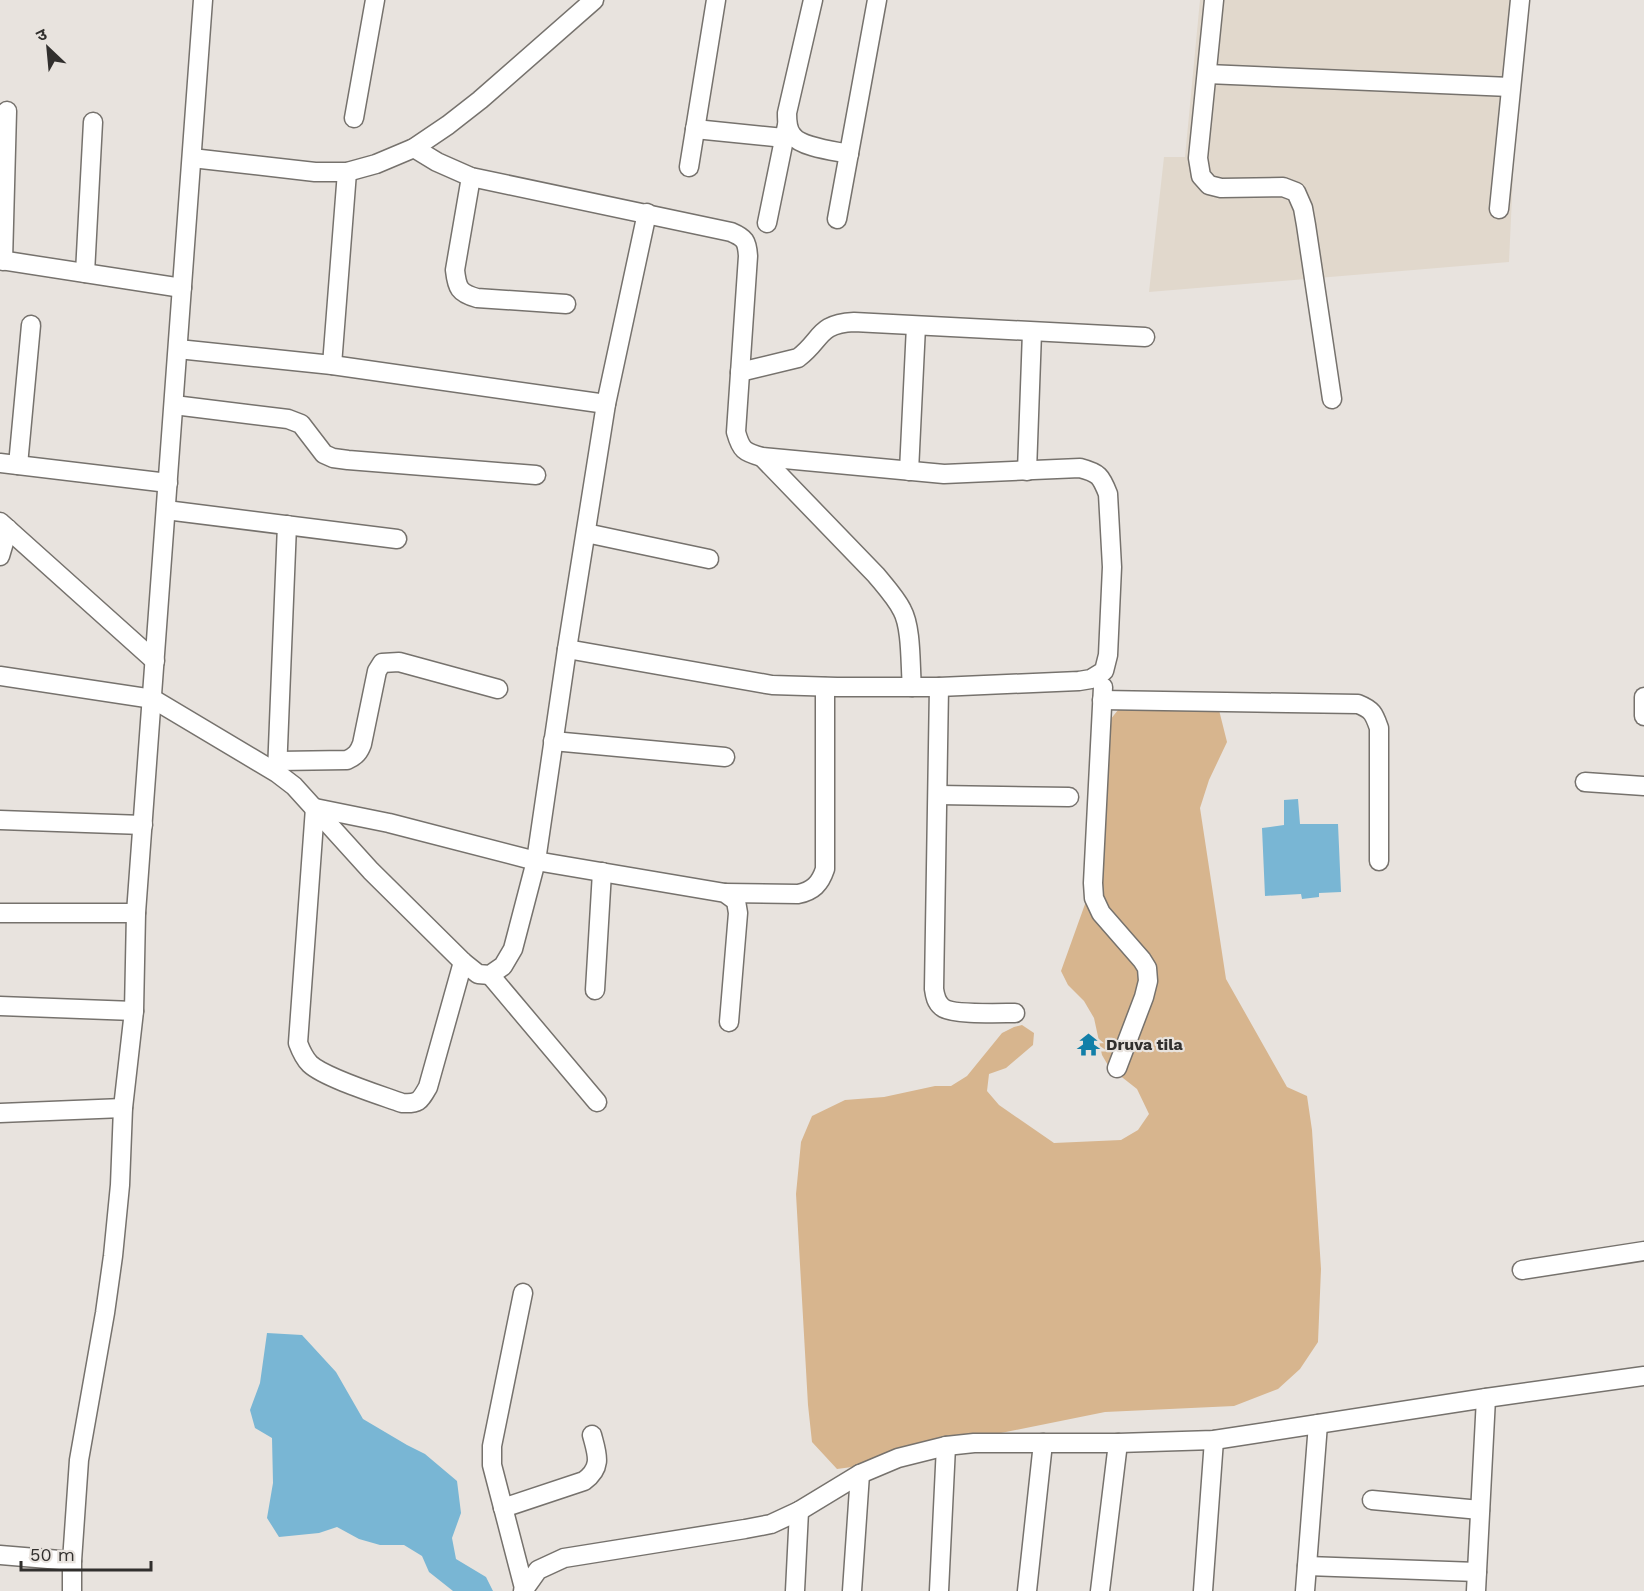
<svg xmlns="http://www.w3.org/2000/svg" width="1644" height="1591" font-family="'Work Sans','Noto Sans Devanagari',sans-serif">
<rect width="100%" height="100%" fill="#e8e3de"/>
<!-- built -->
<path fill="#e1d8cc" d="M1200,0H1521L1509,262L1149,292L1164,157H1185Z"/>
<!-- green -->
<path fill="#d7b58e" d="M1122,705L1219,710L1227,742L1209,780L1200,808L1226,979L1287,1087L1307,1096L1312,1130L1321,1269L1318,1342L1300,1369L1278,1389L1234,1406L1105,1412L996,1434L943,1436L888,1453L867,1465L837,1469L812,1442L808,1405L796,1194L801,1142L812,1116L845,1100L884,1097L935,1086H951L967,1076L1002,1033L1014,1027L1022,1025L1034,1033L1033,1045L1006,1068L989,1074L987,1091L999,1105L1054,1143L1121,1140L1138,1130L1149,1114L1137,1089L1109,1067L1102,1055L1094,1018L1084,1001L1068,985L1061,971L1089,893L1110,720Z"/>
<!-- water -->
<g fill="#79b6d4">
<path d="M1298,799L1300,824H1338L1341,892L1319,893V897L1302,899L1301,894L1265,896L1262,828L1284,825V800Z"/>
<path d="M267,1333L302,1335L336,1372L363,1419L407,1445L425,1454L457,1481L461,1513L452,1538L456,1559L486,1577L493,1591H453L429,1572L422,1556L404,1545H380L359,1539L337,1527L319,1533L279,1537L267,1518L273,1483L272,1438L255,1428L250,1410L260,1383Z"/>
</g>
<g fill="none" stroke-linecap="round" stroke-linejoin="round">
<defs>
<g id="minor">
<path d="M813,0L787,113C787,121 787,130 793,136C801,147 835,151 849,154"/>
<path d="M1214,0L1198,158L1201,176L1209,185L1221,188L1283,187L1296,192L1303,208L1306,225L1332,399"/>
<path d="M1207,74L1510,87"/>
<path d="M354,118L375,0"/>
<path d="M695,129L784,138"/>
<path d="M414,148L437,162L471,177L731,232C745,238 747,241 748,256L736,432C741,450 744,452 762,457L944,474L1080,468C1099,473 1101,476 1108,494L1112,567L1108,655L1104,671L1091,679L1079,681L939,687H837L772,685L567,649"/>
<path d="M192,158L315,172H347L376,164L414,148L448,125L480,100L594,0"/>
<path d="M689,167L716,0"/>
<path d="M471,177L455,270C457,288 459,293 477,298L566,304"/>
<path d="M1499,209L1520,0"/>
<path d="M837,219L877,0"/>
<path d="M767,223L787,125"/>
<path d="M0,260L182,288"/>
<path d="M3,261L7,111"/>
<path d="M85,273L93,122"/>
<path d="M178,349L332,365L606,404"/>
<path d="M332,365L347,172"/>
<path d="M740,372L798,358C823,339 817,324 854,322L1145,337"/>
<path d="M174,405L288,419L301,424L324,454L333,458L348,460L536,475"/>
<path d="M762,457L876,575C885,586 896,598 902,610C912,628 910,667 912,687"/>
<path d="M0,463L168,483"/>
<path d="M18,465L31,325"/>
<path d="M909,471L916,326"/>
<path d="M1027,471L1032,332"/>
<path d="M166,510L397,539"/>
<path d="M0,522L155,661"/>
<path d="M586,533L709,559"/>
<path d="M0,556L8,529"/>
<path d="M0,676L153,699L277,773L294,786L371,871L463,962L478,974L490,975L503,966L513,949L536,861L567,649L606,404L647,213"/>
<path d="M939,687L934,989C935,996 936,1002 942,1007C951,1015 1000,1013 1015,1013"/>
<path d="M1103,687L1093,883L1094,898L1101,913L1142,960L1147,968L1148,981L1144,997L1117,1068"/>
<path d="M1644,697V716"/>
<path d="M1102,700L1358,704C1373,710 1374,714 1379,728V861"/>
<path d="M553,741L725,757"/>
<path d="M278,761L347,760C356,756 359,752 362,744L377,671L382,663L399,662L498,689"/>
<path d="M277,772L287,525"/>
<path d="M1585,782L1644,786"/>
<path d="M938,795L1069,797"/>
<path d="M0,820L143,825"/>
<path d="M725,893L798,894C813,891 820,884 825,869V687"/>
<path d="M0,913H136"/>
<path d="M463,962L428,1087C420,1101 419,1104 402,1103C380,1095 325,1078 310,1064C304,1058 301,1051 298,1043L315,808L389,823L536,861L725,893L736,901L738,913L729,1022"/>
<path d="M490,975L597,1102"/>
<path d="M595,990L602,872"/>
<path d="M0,1006L134,1011"/>
<path d="M0,1113L123,1108"/>
<path d="M1522,1270L1644,1251"/>
<path d="M523,1293L492,1446V1465L524,1588"/>
<path d="M1372,1500L1480,1510"/>
<path d="M503,1508L584,1481C603,1467 597,1454 592,1435"/>
<path d="M0,1555L72,1561"/>
<path d="M1307,1566L1477,1572"/>
<path d="M72,1591V1561L79,1460L105,1313L113,1256L120,1185L123,1108L134,1011L136,913L203,0"/>
<path d="M523,1591L538,1570L564,1558L745,1529L771,1524L799,1511L860,1474L898,1458L946,1446L974,1443H1118L1214,1440L1486,1398L1644,1376"/>
<path d="M795,1591L799,1511"/>
<path d="M852,1591L860,1474"/>
<path d="M939,1591L946,1446"/>
<path d="M1027,1591L1043,1443"/>
<path d="M1100,1591L1118,1443"/>
<path d="M1203,1591L1214,1440"/>
<path d="M1305,1591L1318,1424"/>
<path d="M1476,1591L1486,1398"/>
</g>
</defs>
<!-- minor casing -->
<use href="#minor" stroke="#76726d" stroke-width="21"/>
<!-- minor -->
<use href="#minor" stroke="#fff" stroke-width="18"/>
</g>
<!-- icons -->
<defs>
<symbol id="temple-bare" viewBox="-9 -9 18 18"><path d="M0-6L5-2H3V0L6.5 2.5H4V6H1.5V3h-3V6H-4V2.5H-6.5L-3 0V-2H-5Z" fill="#127fa8" stroke="#e8e3de" stroke-width="2.5" paint-order="stroke"/></symbol>
</defs>
<g fill-rule="evenodd">
<use href="#temple-bare" x="1072" y="1028" width="33" height="33"/>
</g>
<g text-anchor="middle" stroke-width="4.5" stroke-linejoin="round" paint-order="stroke">
<!-- poi labels -->
<g font-size="16" font-weight="bold" fill="#312f2d" stroke="#e8e3de" text-anchor="start">
<text x="1106" y="1050">Druva tila</text>
</g>
</g>
<!-- north arrow -->
<g transform="translate(48 48) rotate(334)" stroke="#e8e3de" stroke-width="4.5" paint-order="stroke">
<path d="M0-4.5L10 22L0 15L-10 22Z" fill="#312f2d"/>
<text y="-9" font-size="16" font-weight="bold" text-anchor="middle" fill="#312f2d">उ</text>
</g>
<!-- scale -->
<path d="M21 1561v9h130v-9" fill="none" stroke="#312f2d" stroke-width="3"/>
<text x="30" y="1561" font-size="18" fill="#312f2d" stroke="#e8e3de" stroke-width="4.5" paint-order="stroke">50 m</text>
</svg>
